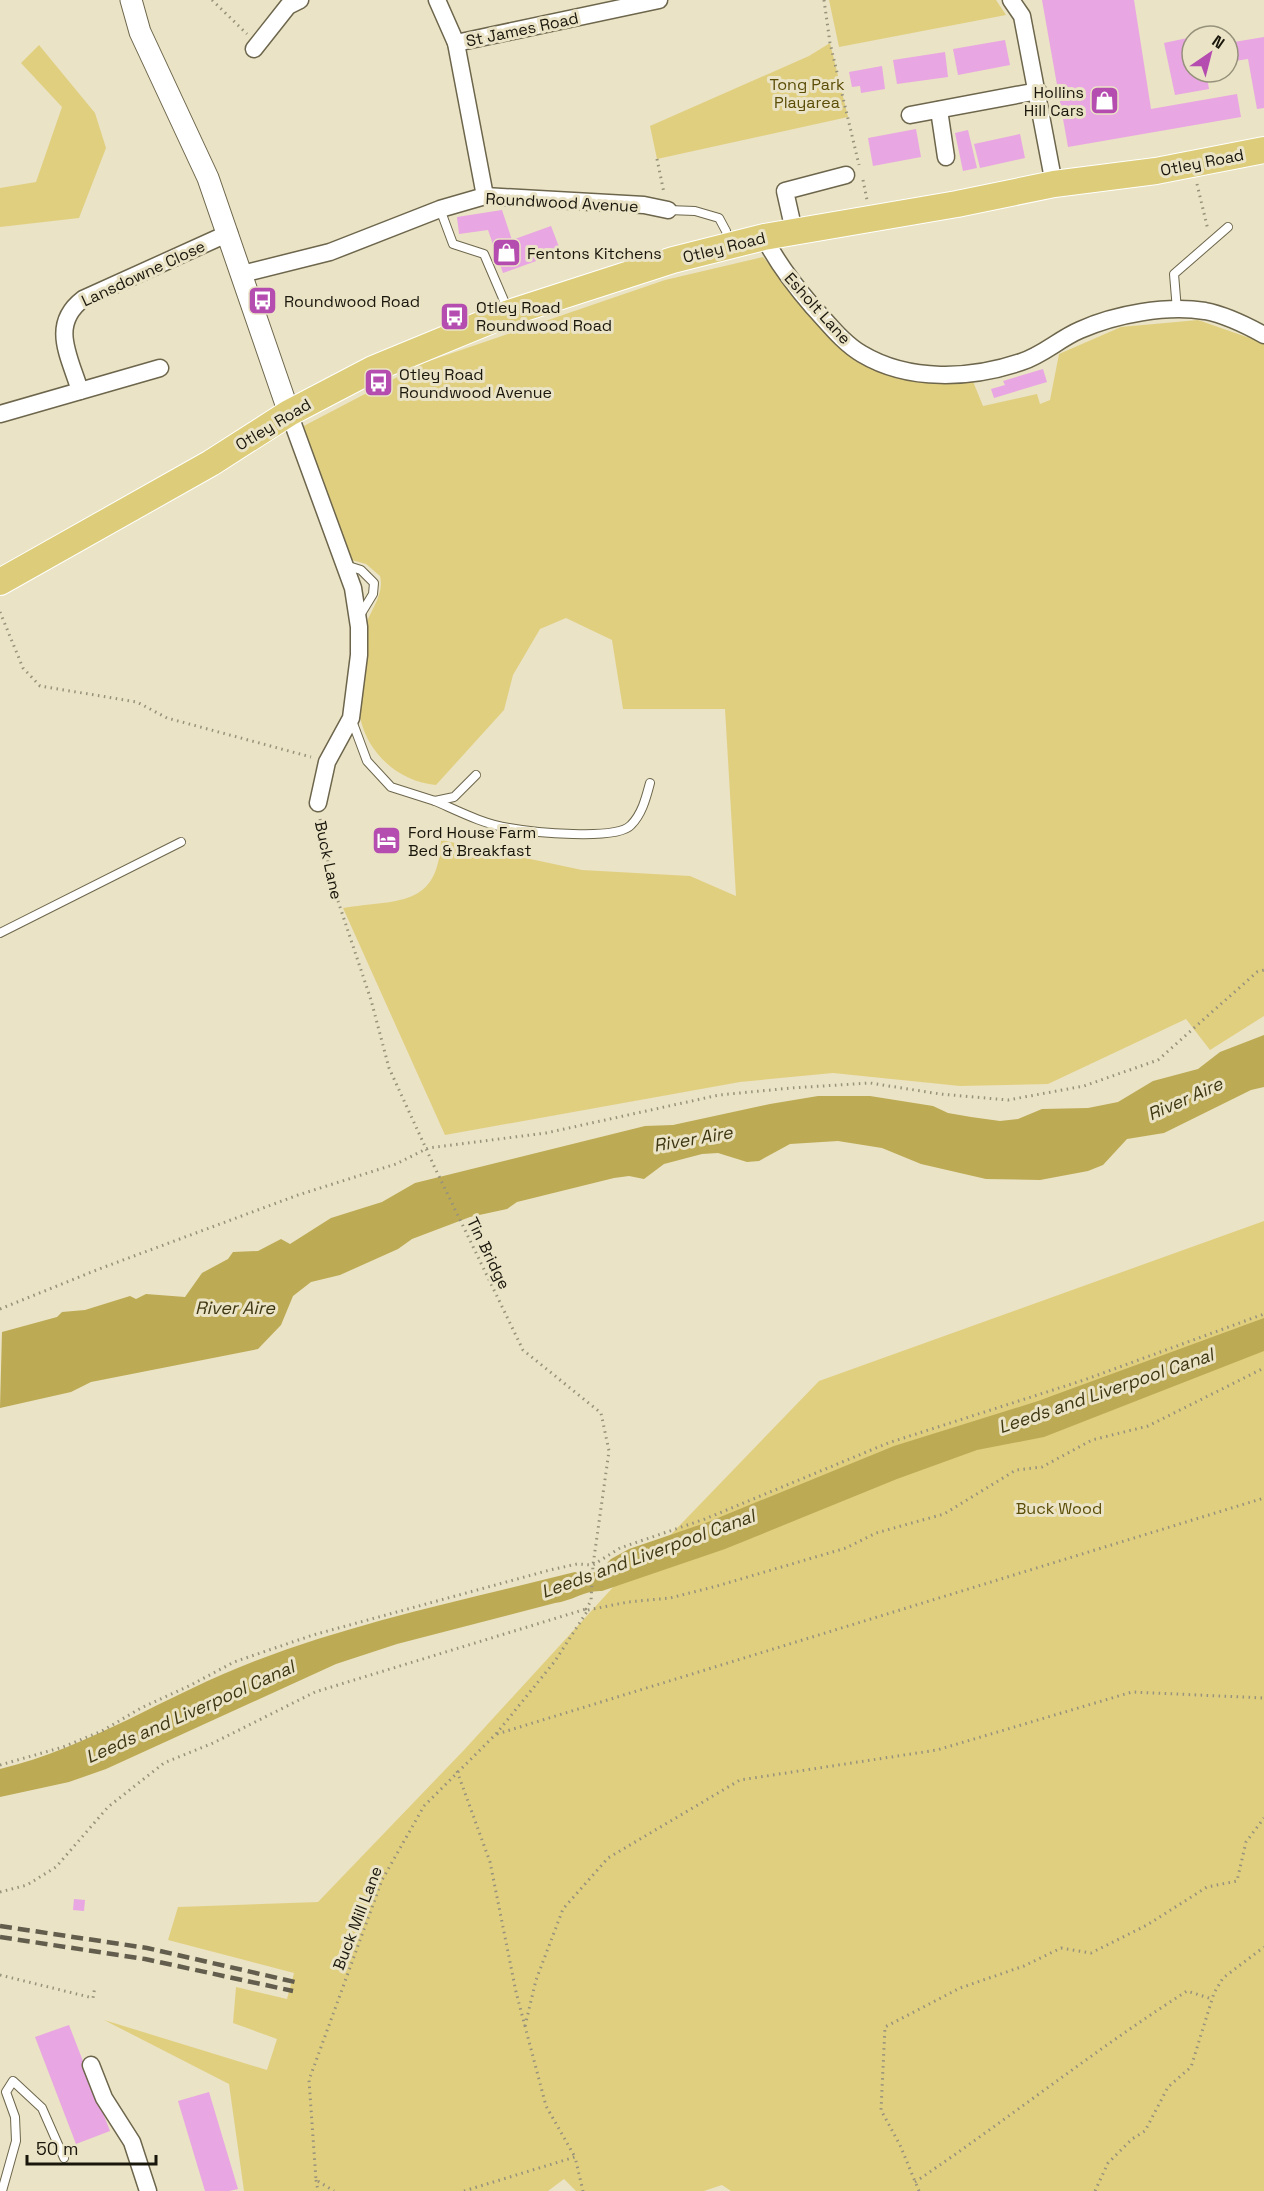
<svg xmlns="http://www.w3.org/2000/svg" width="1264" height="2191" font-family="'Space Grotesk',sans-serif">
<rect width="100%" height="100%" fill="#eae3c5"/>
<!-- green -->
<g fill="#e1cf80">
<path d="M829,0H996L1006,15L839,47Z"/>
<path d="M830,43L848,117L657,159L650,126L809,56Z"/>
<path d="M39,45L95,113L106,148L79,218L0,227V188L36,182L62,107L21,63Z"/>
<path d="M763,257L838,345L889,372L972,379L983,406L1037,394L1040,404L1050,400L1059,354L1121,327L1198,320L1264,343V1016L1210,1050L1186,1019L1048,1084L960,1086L833,1073L740,1082L445,1135L343,908C397,899 438,909 441,840L582,870L690,876L736,896L725,709H623L612,640L566,618L540,629L513,675L504,710L436,785C398,782 364,751 359,711C358,697 361,680 362,665C363,653 362,640 365,628C369,611 385,595 380,576L366,564L348,559L298,429L426,362L665,280Z"/>
<path d="M1264,1221V2191H731L722,2185L704,2191H576L564,2179L548,2191H244L229,2084L104,2020L267,2070L277,2039L233,2023L236,1987L287,1999L294,1973L168,1940L178,1907L318,1902L464,1750L616,1584L627,1580L819,1381Z"/>
</g>
<!-- water -->
<g fill="#bdaa54">
<path d="M1264,1035V1087L1251,1090L1164,1133L1127,1139L1103,1165L1088,1171L1040,1180L986,1179L921,1164L882,1148L838,1141L790,1144L759,1161L747,1162L718,1153L702,1154L664,1164L644,1179L629,1176L614,1178L517,1202L507,1209L470,1217L412,1239L398,1249L340,1275L311,1282L293,1296L281,1325L258,1349L91,1382L71,1392L0,1408L2,1332L57,1317L62,1312L85,1310L130,1296L136,1299L146,1294L185,1297L202,1273L228,1259L233,1252L258,1251L281,1239L290,1244L331,1218L382,1202L415,1183L645,1126L673,1125L770,1104L818,1096H870L933,1106L948,1113L971,1117L1000,1121L1018,1119L1042,1109L1088,1108L1118,1102L1153,1081L1198,1069L1220,1052Z"/>
<path d="M1264,1318V1351L1044,1437L977,1450L897,1479L725,1549L602,1591C585,1590 572,1601 555,1603L397,1644L336,1664L106,1769L69,1782L0,1797V1769C91,1747 168,1694 255,1661C359,1621 468,1599 575,1572L583,1575L599,1571L611,1559L629,1549L708,1522L894,1446L1038,1401Z"/>
</g>
<!-- building -->
<g fill="#e8a6e2">
<path d="M1042,0H1134L1151,109L1237,94L1241,117L1068,147Z"/>
<path d="M1192,37V72H1206L1209,89L1175,95L1164,43Z"/>
<path d="M1264,37V108L1257,109L1248,59L1228,62V43Z"/>
<path d="M1005,40L1010,65L958,75L953,49Z"/>
<path d="M945,52L948,77L897,84L893,60Z"/>
<path d="M882,66L885,89L861,93L860,86L852,87L849,72Z"/>
<path d="M916,129L921,157L873,166L868,138Z"/>
<path d="M968,130L977,168L963,171L955,133Z"/>
<path d="M1020,134L1025,158L980,168L974,144Z"/>
<path d="M502,210L512,240L551,226L561,252L503,273L488,230L459,234L457,217Z"/>
<path d="M1043,369L1047,382L994,398L991,389L1005,385L1003,381Z"/>
<path d="M74,1899L85,1900L84,1911L73,1910Z"/>
<path d="M69,2025L110,2131L76,2144L35,2037Z"/>
<path d="M209,2092L238,2189L229,2191H205L178,2101Z"/>
</g>
<g fill="none" stroke-linecap="round" stroke-linejoin="round">
<defs>
<g id="service">
<path d="M440,209L453,244L484,254L508,310"/>
<path d="M668,210L695,211L719,218L726,231L728,242"/>
<path d="M1177,310L1174,274L1228,227"/>
<path d="M345,565L361,570L374,583L373,594L359,617"/>
<path d="M351,718L367,761L391,787L435,801L454,797L476,775"/>
<path d="M435,801C458,811 483,824 509,828C531,832 617,841 631,825C642,814 646,798 650,783"/>
<path d="M0,933L181,842"/>
<path d="M2,2191L16,2141L15,2117L6,2092L13,2081L42,2108L64,2158"/>
</g>
<g id="minor">
<path d="M437,0L456,43L485,196"/>
<path d="M1011,0L1022,16L1054,184"/>
<path d="M456,43L659,0"/>
<path d="M254,49L288,6L300,0"/>
<path d="M939,110L946,157"/>
<path d="M910,115L1038,91"/>
<path d="M794,231L785,191L846,175"/>
<path d="M764,237C777,263 794,285 813,307C828,323 843,343 862,354C909,382 971,379 1021,362C1043,355 1059,339 1080,330C1116,314 1166,305 1205,311C1226,315 1246,325 1264,335"/>
<path d="M242,274L330,252L440,209L485,196L644,205L668,210"/>
<path d="M80,391C70,357 49,325 83,299L229,233"/>
<path d="M289,413L353,588L359,627V655L351,718L327,762L318,803"/>
<path d="M0,414L160,368"/>
<path d="M91,2065L104,2098L132,2142L148,2191"/>
</g>
<path id="tertiary" d="M131,0L140,32L208,178L289,413"/>
<path id="primary" d="M0,582L211,463L289,413L373,369L509,313L673,260L764,237L957,204L1054,184L1156,171L1264,150"/>
</defs>
<!-- service casing -->
<use href="#service" stroke="#6d664c" stroke-width="10"/>
<!-- minor casing -->
<use href="#minor" stroke="#6d664c" stroke-width="19"/>
<!-- tertiary casing -->
<use href="#tertiary" stroke="#6d664c" stroke-width="23"/>
<!-- primary casing -->
<use href="#primary" stroke="#fff" stroke-width="28"/>
<!-- path -->
<g stroke="#97927b" stroke-width="3" stroke-dasharray="1.5 4.5" stroke-linecap="butt">
<path d="M212,0L247,34"/>
<path d="M824,0L830,43L859,165"/>
<path d="M657,159L664,193"/>
<path d="M863,180L867,200"/>
<path d="M1197,184L1208,230"/>
<path d="M0,612L23,668L40,686L137,702L167,718L311,757"/>
<path d="M320,819L332,883L371,1000L389,1068L434,1166L523,1350L601,1413L609,1451L593,1565L591,1601L586,1609L588,1610L555,1661L496,1734L424,1806L382,1880L309,2080L316,2180L334,2191"/>
<path d="M0,1309L99,1269L298,1195L396,1164L428,1148L546,1133L719,1095L791,1088L870,1083L940,1094L1008,1100L1084,1086L1158,1060L1257,972L1264,970"/>
<path d="M588,1610L628,1602L670,1598L717,1586L846,1548L876,1533L944,1514L1016,1470L1042,1467L1092,1440L1148,1426L1264,1368"/>
<path d="M497,1734L1264,1498"/>
<path d="M0,1765L63,1747L102,1731L141,1708L191,1685L234,1662L313,1635L550,1570L577,1564L593,1565L620,1548L705,1519L888,1443L1084,1380L1264,1314"/>
<path d="M457,1771L490,1862L516,1992L546,2106L575,2157"/>
<path d="M0,1892L27,1885L56,1867L108,1807L164,1763L213,1743L315,1692L586,1609"/>
<path d="M0,1975L93,1998L95,1986"/>
<path d="M525,2026L536,1980L563,1909L608,1858L740,1780L937,1750L1132,1692L1264,1698"/>
<path d="M316,2180L318,2191"/>
<path d="M915,2182C1007,2120 1093,2051 1187,1991L1212,1999"/>
<path d="M464,2191L575,2157L583,2191"/>
<path d="M919,2191L900,2145L881,2110L885,2027L960,1988L1024,1966L1061,1948L1091,1953L1147,1925L1207,1887L1237,1881L1246,1842L1264,1818"/>
<path d="M1095,2191L1108,2163L1132,2139L1145,2131L1168,2087L1191,2067L1214,1993L1223,1978L1264,1947"/>
</g>
<!-- service -->
<use href="#service" stroke="#fff" stroke-width="8"/>
<!-- minor -->
<use href="#minor" stroke="#fff" stroke-width="16"/>
<!-- tertiary -->
<use href="#tertiary" stroke="#fff" stroke-width="21"/>
<!-- primary -->
<use href="#primary" stroke="#ddcd7b" stroke-width="26"/>
<!-- rail -->
<g stroke="#625d4c" stroke-width="4.5" stroke-dasharray="12 6" stroke-linecap="butt">
<path d="M0,1926L147,1948L295,1982"/>
<path d="M0,1937L145,1959L293,1991"/>
</g>
</g>
<!-- icons -->
<defs>
<symbol id="shop-square" viewBox="-11 -11 22 22"><rect x="-9" y="-9" width="18" height="18" rx="4" fill="#b54caf" stroke="#eae3c5"/><path d="M-5-2.5h2.3a2.7 3.5 0 0 1 5.4 0H5L5.5 6h-11ZM-1.5-2.5h3a1.5 2.3 0 0 0-3 0Z" fill="#fff"/></symbol>
<symbol id="bus-square" viewBox="-11 -11 22 22"><rect x="-9" y="-9" width="18" height="18" rx="4" fill="#b54caf" stroke="#eae3c5"/><path d="M-5-6H5V4H4V6H2V4H-2V6H-4V4H-5ZM-3.5-4V0h7V-4ZM-3.5 1.2v1.5H-2V1.2ZM2 1.2v1.5H3.5V1.2Z" fill="#fff"/></symbol>
<symbol id="hotel-square" viewBox="-11 -11 22 22"><rect x="-9" y="-9" width="18" height="18" rx="4" fill="#b54caf" stroke="#eae3c5"/><path d="M-6-4.5h1.5V1H6V5H4.5V3h-9V5H-6ZM-4 0a1.8 1.8 0 1 1 3.6 0ZM.5 0V-2.5h3Q6-2.5 6 0Z" fill="#fff"/></symbol>
</defs>
<g fill-rule="evenodd">
<use href="#shop-square" x="1088" y="84" width="33" height="33"/>
<use href="#shop-square" x="490" y="236" width="33" height="33"/>
<use href="#bus-square" x="246" y="284" width="33" height="33"/>
<use href="#bus-square" x="438" y="300" width="33" height="33"/>
<use href="#bus-square" x="362" y="366" width="33" height="33"/>
<use href="#hotel-square" x="370" y="824" width="33" height="33"/>
</g>
<g text-anchor="middle" stroke-width="6" stroke-linejoin="round" paint-order="stroke">
<!-- street labels -->
<g font-size="16" fill="#19160c" stroke="#eae3c5">
<text transform="translate(522 29) rotate(-12)" y="6">St James Road</text>
<text transform="translate(1202 162) rotate(-11)" y="6">Otley Road</text>
<text transform="translate(562 202) rotate(3)" y="6">Roundwood Avenue</text>
<text transform="translate(724 247) rotate(-14)" y="6">Otley Road</text>
<text transform="translate(143 273) rotate(-25)" y="6">Lansdowne Close</text>
<text transform="translate(818 308) rotate(48)" y="6">Esholt Lane</text>
<text transform="translate(273 424) rotate(-31)" y="6">Otley Road</text>
<text transform="translate(329 860) rotate(78)" y="6">Buck Lane</text>
<text transform="translate(489 1253) rotate(64)" y="6">Tin Bridge</text>
<text transform="translate(357 1918) rotate(-69)" y="6">Buck Mill Lane</text>
</g>
<!-- park labels -->
<g font-size="16" fill="#5b4d07" stroke="#eae3c5">
<text x="807" y="90">Tong Park<tspan x="807" dy="18">Playarea</tspan></text>
<text x="1059" y="1514">Buck Wood</text>
</g>
<!-- poi labels -->
<g font-size="16" fill="#19160c" stroke="#eae3c5" text-anchor="start">
<text x="1084" y="98" text-anchor="end">Hollins<tspan x="1084" dy="18">Hill Cars</tspan></text>
<text x="527" y="259">Fentons Kitchens</text>
<text x="284" y="307">Roundwood Road</text>
<text x="476" y="313">Otley Road<tspan x="476" dy="18">Roundwood Road</tspan></text>
<text x="399" y="380">Otley Road<tspan x="399" dy="18">Roundwood Avenue</tspan></text>
<text x="408" y="838">Ford House Farm<tspan x="408" dy="18">Bed &amp; Breakfast</tspan></text>
</g>
<!-- water labels -->
<g font-size="18" font-style="italic" fill="#3f3712" stroke="#eae3c5">
<text transform="translate(1185 1099) rotate(-24)" y="6">River Aire</text>
<text transform="translate(693 1139) rotate(-10)" y="6">River Aire</text>
<text x="235" y="1314">River Aire</text>
<text transform="translate(1106 1391) rotate(-19)" y="6">Leeds and Liverpool Canal</text>
<text transform="translate(648 1554) rotate(-20)" y="6">Leeds and Liverpool Canal</text>
<text transform="translate(190 1712) rotate(-24)" y="6">Leeds and Liverpool Canal</text>
</g>
</g>
<!-- north arrow -->
<g transform="translate(1210 54) rotate(35)"><circle r="28" fill="#eae3c5" stroke="#96917b" stroke-width="1.5"/>
<path d="M0-4.5L10 22L0 15L-10 22Z" fill="#b54caf"/>
<text y="-9" font-size="16" font-weight="bold" text-anchor="middle" fill="#19160c">N</text>
</g>
<!-- scale -->
<path d="M27 2155v9h129v-9" fill="none" stroke="#19160c" stroke-width="3"/>
<text x="36" y="2155" font-size="18" fill="#19160c" stroke="#eae3c5" stroke-width="4.5" paint-order="stroke">50 m</text>
</svg>
